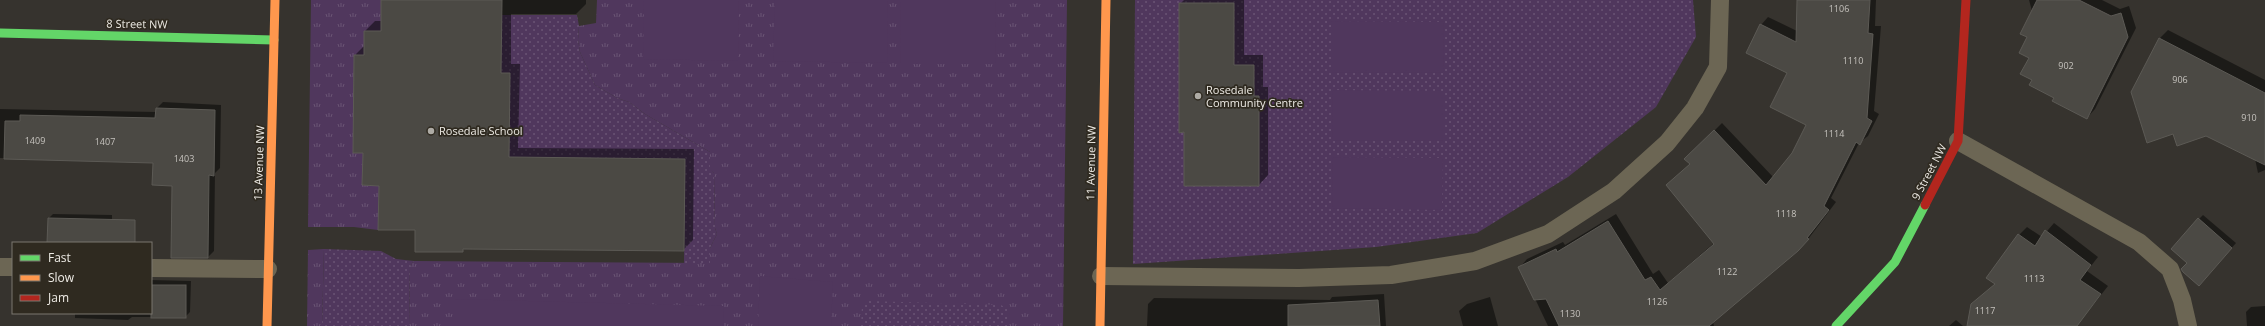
<svg xmlns="http://www.w3.org/2000/svg" width="2265" height="326" font-family="'Open Sans',sans-serif">
<defs>
<pattern id="grass-tufts" width="24" height="20" patternUnits="userSpaceOnUse"><rect width="24" height="20" fill="#50375d"/><path d="M3 7l-1-3M5 7V3M7 7l1-3M15 17l-1-3M17 17v-4M19 17l1-3" fill="none" stroke="#6a5474"/></pattern>
<pattern id="park-dots" width="8" height="8" patternUnits="userSpaceOnUse"><rect width="8" height="8" fill="#50375d"/><path d="M2 2h.1M6 6h.1" fill="none" stroke="#6a5474" stroke-width="1.8" stroke-linecap="round"/></pattern>
</defs>
<rect width="100%" height="100%" fill="#36332e"/>
<!-- grass -->
<g fill="url(#grass-tufts)">
<path d="M311,0H381V31H365L364,55H354L353,152L363,153L362,185L379,186L378,230L354,227H308Z"/>
<path d="M597,0H1067L1063,326H409L410,266L414,261L710,263V248L717,234L715,228L714,173L710,170V152L645,114L629,102L617,98L595,85L580,52L578,40L579,26L596,23Z"/>
<path d="M324,249L322,326H307L308,250Z"/>
</g>
<!-- park -->
<g fill="url(#park-dots)">
<path d="M1135,0H1693L1696,37L1656,107L1568,177L1477,233L1376,247L1133,264Z"/>
<path d="M502,15H577L579,26L578,40L580,52L595,85L617,98L629,102L645,114L710,152V169L714,173L715,228L717,234L710,248V263H684L685,159L500,157V87H510V73H501Z"/>
<path d="M324,249L381,251L396,259L414,261L410,266L409,326H322Z"/>
<path d="M869,301L1001,305L1007,309L1008,326H861L862,305Z"/>
</g>
<!-- pitch -->
<g fill="#50375d">
<path d="M644,0H739L738,61L643,59Z"/>
<path d="M775,0H888L887,63L773,61Z"/>
<path d="M901,0H996L995,64H900Z"/>
<path d="M1331,21L1444,22L1443,73L1331,72Z"/>
<path d="M1333,90L1443,91V141L1332,140Z"/>
<path d="M1333,157L1443,158L1442,210L1332,208Z"/>
<path d="M760,276L833,282L831,326H758Z"/>
<path d="M455,299L724,306L723,326H455Z"/>
</g>
<!-- shadow -->
<g fill="#0007">
<path d="M382,0H586V4L576,14H511V64H520L518,148L694,149L693,240L683,250L465,248L462,251L416,229L380,185L364,152L355,55L365,45V31L375,21H382Z"/>
<path d="M1184,0H1244V55H1263V87H1268V175L1259,185L1185,131L1180,4Z"/>
<path d="M1798,0H1876L1875,26H1881L1874,111L1879,114L1868,136L1859,143L1831,198L1836,202L1806,242L1713,322L1714,326H1548L1520,267L1527,259L1563,242L1565,245L1616,214L1653,274L1659,270L1668,283L1714,243L1691,164L1686,159L1722,123L1774,178L1793,154L1808,125L1789,73L1761,25L1768,17L1797,31Z"/>
<path d="M2029,0H2102L2120,9L2129,6L2136,28L2095,109L2087,118L2033,79L2028,37L2032,11Z"/>
<path d="M2168,30L2265,80V170L2258,173L2255,159L2206,135L2173,133L2132,92L2160,38Z"/>
<path d="M163,102L221,105L220,168L215,173L214,251L208,257L173,186L154,162L0,158V109L157,112V108Z"/>
<path d="M53,214L112,215V243H48L49,218Z"/>
<path d="M2203,215L2236,243L2199,285L2188,263L2199,219Z"/>
<path d="M2054,223L2098,257L2087,271L2108,286L2093,305L2085,313L2057,326H1968L1981,296L1996,283L2019,235L2027,227L2042,237Z"/>
<path d="M151,280L191,281L190,312L185,317H132L128,320L75,318V313H151Z"/>
<path d="M1384,294L1386,326H1147L1148,304L1154,298L1330,300L1332,297Z"/>
<path d="M1490,297L1498,326H1463L1459,311L1467,304Z"/>
<path d="M2265,306V326H2247L2246,312L2251,307Z"/>
<path d="M1956,320L1963,326H1949Z"/>
</g>
<!-- building -->
<g fill="#4b4944" stroke="#5c5a55">
<path d="M381,0H502L501,73H510L509,157L685,159L684,251L463,249V252H415V230H378L379,186L362,185L363,153H353L354,55H364V31H381Z"/>
<path d="M1797,0H1870L1868,33L1873,34L1867,118L1872,121L1860,145L1856,142L1824,206L1829,210L1807,238L1809,239L1798,251L1709,326H1559L1546,299L1534,300L1518,267L1556,249L1557,252L1608,221L1645,280L1651,277L1660,290L1714,244L1666,185L1690,164L1684,159L1714,130L1766,185L1792,153L1806,125L1770,107L1787,73L1746,53L1760,24L1796,42Z"/>
<path d="M2037,0H2079L2111,16L2121,13L2128,37L2087,119L2052,101L2054,98L2029,85L2032,80L2020,74L2029,58L2019,53L2027,37L2020,34Z"/>
<path d="M1179,3H1234V65H1254V96H1259V186H1184V132L1179,133Z"/>
<path d="M2159,38L2265,93V165L2206,136L2177,146L2173,134L2147,143L2131,92Z"/>
<path d="M156,108L215,110L214,176L209,175L208,258H171L172,186L152,185L153,163L4,159L5,121H20V115L155,118Z"/>
<path d="M48,218L135,220V243H47Z"/>
<path d="M2198,218L2232,248L2199,286L2183,272L2181,269L2187,263L2171,249Z"/>
<path d="M2045,230L2091,265L2080,280L2101,294L2077,326H1967L1971,304L1995,284L1986,278L2018,234L2035,246Z"/>
<rect x="151" y="285" width="35" height="33"/>
<path d="M1378,300L1380,326H1288V305Z"/>
</g>
<g fill="none" stroke-linecap="round" stroke-linejoin="round">
<!-- lane -->
<g stroke="#6c6654" stroke-width="18">
<path d="M1958,141L2139,242L2170,269L2182,300L2188,326"/>
<path d="M0,267H13"/>
<path d="M151,268L268,269"/>
<path d="M1101,276L1299,278L1391,275L1475,261L1548,234L1614,191L1667,143L1695,108L1718,67L1720,0"/>
</g>
<!-- fast -->
<g stroke="#63d668" stroke-width="9">
<path d="M0,33L274,40"/>
<path d="M1836,326L1895,262L1925,205"/>
</g>
<!-- slow -->
<g stroke="#ff974d" stroke-width="9">
<path d="M267,326L275,0"/>
<path d="M1100,326L1106,0"/>
</g>
<!-- jam -->
<path stroke="#b3261e" stroke-width="9" d="M1925,205L1958,141L1966,0"/>
</g>
<!-- markers -->
<g fill="#aeaba5" stroke="#2f2a20" stroke-width="1.5">
<circle cx="1198" cy="96" r="4"/>
<circle cx="431" cy="131" r="4"/>
</g>
<g text-anchor="middle" stroke-width="3.5" stroke-linejoin="round" paint-order="stroke">
<!-- number labels -->
<g font-size="9" fill="#c5c2bd">
<text x="1839" y="12">1106</text>
<text x="1853" y="64">1110</text>
<text x="2066" y="69">902</text>
<text x="2180" y="83">906</text>
<text x="2249" y="121">910</text>
<text x="1834" y="137">1114</text>
<text x="35" y="144">1409</text>
<text x="105" y="145">1407</text>
<text x="184" y="162">1403</text>
<text x="1786" y="217">1118</text>
<text x="1727" y="275">1122</text>
<text x="2034" y="282">1113</text>
<text x="1657" y="305">1126</text>
<text x="1985" y="314">1117</text>
<text x="1570" y="317">1130</text>
</g>
<!-- street labels -->
<g font-size="11" fill="#eeebe5" stroke="#2f2a20">
<text transform="translate(137 24) rotate(1)" y="4">8 Street NW</text>
<text transform="translate(259 163) rotate(-88)" y="4">13 Avenue NW</text>
<text transform="translate(1091 163) rotate(-89)" y="4">11 Avenue NW</text>
<text transform="translate(1929 172) rotate(-62)" y="4">9 Street NW</text>
</g>
<!-- poi labels -->
<g font-size="11" fill="#eeebe5" stroke="#2f2a20" text-anchor="start">
<text x="1206" y="94">Rosedale<tspan x="1206" dy="13">Community Centre</tspan></text>
<text x="439" y="135">Rosedale School</text>
</g>
</g>
<!-- legend -->
<rect x="12" y="242" width="140" height="72" fill="#2f2a20" stroke="#7b776f"/>
<rect x="20" y="255" width="20" height="6" fill="#63d668" stroke="#7b776f"/>
<text x="48" y="262" font-size="12" fill="#eeebe5">Fast</text>
<rect x="20" y="275" width="20" height="6" fill="#ff974d" stroke="#7b776f"/>
<text x="48" y="282" font-size="12" fill="#eeebe5">Slow</text>
<rect x="20" y="295" width="20" height="6" fill="#b3261e" stroke="#7b776f"/>
<text x="48" y="302" font-size="12" fill="#eeebe5">Jam</text>
</svg>
